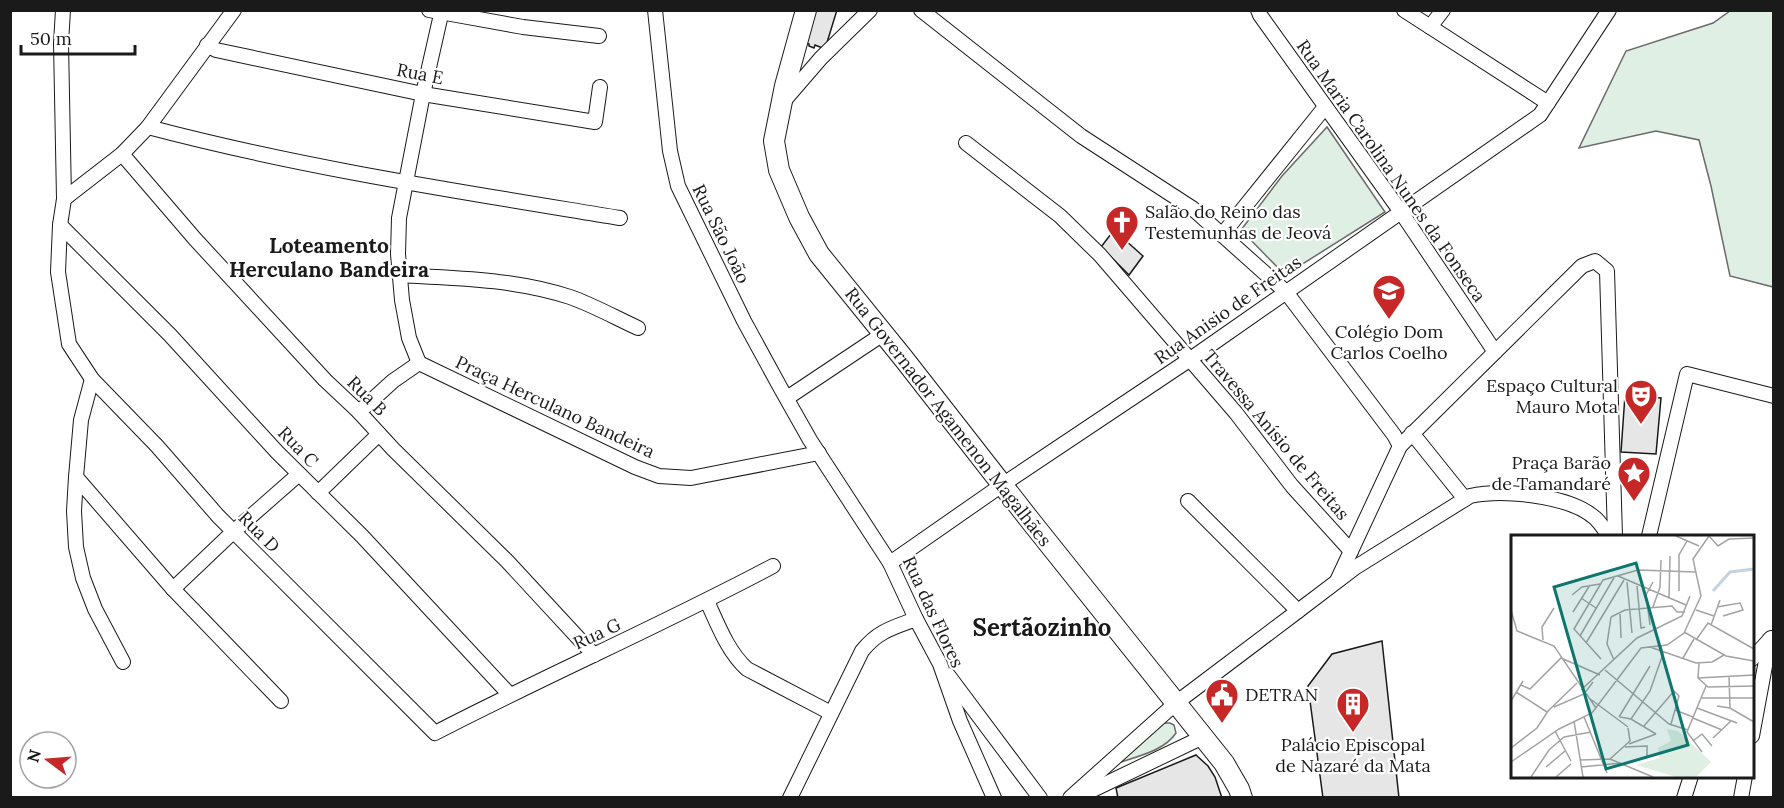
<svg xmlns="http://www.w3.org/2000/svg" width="1784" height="808" font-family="Lora,serif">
<rect width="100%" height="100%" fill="#fff"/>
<!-- green -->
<g fill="#e0efe3" stroke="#6a6a6a" stroke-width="1.5">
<path d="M1730,11H1773V287L1730,276L1711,186L1699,140L1656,131L1579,148L1626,51L1713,23Z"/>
<path d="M1327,127L1385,212L1285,275L1241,230L1282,176Z"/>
<path d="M1162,723H1170L1174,725L1176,733C1165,750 1139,756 1121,762L1118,759Z"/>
</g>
<!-- building -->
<g fill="#e6e6e6" stroke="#1a1a1a" stroke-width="1.5">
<path d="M813,10H837L825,49L815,45L814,48L809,46V44L803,42Z"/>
<path d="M1114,230L1143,256L1129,275L1101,247Z"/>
<path d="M1625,395L1661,398L1656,454L1621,452Z"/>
<path d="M1382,641L1399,798H1323L1308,686L1332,654Z"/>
<path d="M1196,755L1208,766L1215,777L1222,798H1118L1116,788Z"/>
</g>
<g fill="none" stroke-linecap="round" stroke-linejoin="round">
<defs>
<g id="street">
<path d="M63,10L61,43L64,199L60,225L58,272L69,344L92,379L157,446L218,516L435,733C547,675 662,625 773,566"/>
<path d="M429,10L523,27L599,36"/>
<path d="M655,10L670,151L678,186L744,321L780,387L810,440L890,563L916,619L940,664L960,721L994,798"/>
<path d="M921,10L1081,136L1192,208L1286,292L1394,435L1400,446"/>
<path d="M1258,10L1260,15L1401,212L1495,352"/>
<path d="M1404,10L1548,103"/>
<path d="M1430,27L1443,10"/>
<path d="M207,45L216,50L423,94L595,122L600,87"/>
<path d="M783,102L821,58L870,10"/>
<path d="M148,127C303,168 462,192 620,218"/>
<path d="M966,143L1060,216L1100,255L1236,413L1292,486L1351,551"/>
<path d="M122,154L195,239L325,380L359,412L393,449L507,561L594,655"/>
<path d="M64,199L122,154L148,127L234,10"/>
<path d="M60,225L170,335L277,452L362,536L510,695"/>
<path d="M1222,235L1325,107"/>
<path d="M399,275C456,278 515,279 570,297C593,305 616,318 638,328"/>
<path d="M419,363L635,467L659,476L691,478L819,453"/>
<path d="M419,363L409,338L402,300L398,254L399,218L423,94L442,10"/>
<path d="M92,379L81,420L76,477L74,511L76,547L83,578L95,609L123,662"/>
<path d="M787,398L883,334"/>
<path d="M359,412L393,381L419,363"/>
<path d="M1412,433L1465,499"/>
<path d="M76,477L173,589L281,701"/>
<path d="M318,493L379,434"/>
<path d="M1188,501L1298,611"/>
<path d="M1649,536L1687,374L1774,396"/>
<path d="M890,563L1002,485L1189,360L1540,115L1609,10"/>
<path d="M1337,581L1400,446L1582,266L1595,261L1607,271L1615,536"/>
<path d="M173,589L233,532L299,474"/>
<path d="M707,601C718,625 728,652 747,669L831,713"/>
<path d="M1752,659L1771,638"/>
<path d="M948,675L1040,798"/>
<path d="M1752,736L1770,639"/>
<path d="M1078,797L1203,737"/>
<path d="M790,798L862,651C878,631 892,628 916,619"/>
<path d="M1070,798L1176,703L1298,611L1356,567L1470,496C1503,489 1569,495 1595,518C1601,523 1605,531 1609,536"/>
<path d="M1684,798L1691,776"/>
<path d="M1741,798L1745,776"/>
</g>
<path id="secondary" d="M806,10L785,86L774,141L779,170L799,217L819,254L904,359L1029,519L1224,763L1239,789L1242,798"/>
</defs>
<!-- street casing -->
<use href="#street" stroke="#1a1a1a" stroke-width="16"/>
<!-- secondary casing -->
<use href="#secondary" stroke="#1a1a1a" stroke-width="22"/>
<!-- street -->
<use href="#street" stroke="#fff" stroke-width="14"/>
<!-- secondary -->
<use href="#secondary" stroke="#fff" stroke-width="20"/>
</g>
<!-- icons -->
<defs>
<symbol id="church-pin" viewBox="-11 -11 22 30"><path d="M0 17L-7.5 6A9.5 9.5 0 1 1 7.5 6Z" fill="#c62828" stroke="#fff"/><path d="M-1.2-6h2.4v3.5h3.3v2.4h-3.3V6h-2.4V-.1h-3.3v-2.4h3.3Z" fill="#fff"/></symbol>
<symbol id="school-pin" viewBox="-11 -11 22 30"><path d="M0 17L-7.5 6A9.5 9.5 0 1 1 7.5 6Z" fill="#c62828" stroke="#fff"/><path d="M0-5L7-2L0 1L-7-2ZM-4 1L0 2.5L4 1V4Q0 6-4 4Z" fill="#fff"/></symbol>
<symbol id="theatre-pin" viewBox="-11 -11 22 30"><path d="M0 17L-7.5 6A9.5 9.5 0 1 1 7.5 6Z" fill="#c62828" stroke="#fff"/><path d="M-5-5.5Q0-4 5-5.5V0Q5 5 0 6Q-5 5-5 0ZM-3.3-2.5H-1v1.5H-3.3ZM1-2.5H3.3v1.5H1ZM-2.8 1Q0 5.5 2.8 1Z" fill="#fff"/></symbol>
<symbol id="sight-pin" viewBox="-11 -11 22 30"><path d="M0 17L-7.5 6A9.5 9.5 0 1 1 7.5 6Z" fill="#c62828" stroke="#fff"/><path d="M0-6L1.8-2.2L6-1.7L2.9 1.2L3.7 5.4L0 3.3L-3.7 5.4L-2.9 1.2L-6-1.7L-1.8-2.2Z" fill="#fff"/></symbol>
<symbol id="civic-pin" viewBox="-11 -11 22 30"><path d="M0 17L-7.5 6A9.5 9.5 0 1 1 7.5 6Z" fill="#c62828" stroke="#fff"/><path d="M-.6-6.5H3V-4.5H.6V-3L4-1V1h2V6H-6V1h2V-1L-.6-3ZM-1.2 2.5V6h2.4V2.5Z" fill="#fff"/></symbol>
<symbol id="building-pin" viewBox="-11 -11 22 30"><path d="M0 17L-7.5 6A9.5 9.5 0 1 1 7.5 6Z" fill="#c62828" stroke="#fff"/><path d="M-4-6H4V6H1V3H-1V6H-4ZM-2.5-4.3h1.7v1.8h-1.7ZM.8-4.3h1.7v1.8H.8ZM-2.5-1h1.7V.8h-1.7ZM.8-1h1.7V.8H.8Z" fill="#fff"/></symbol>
</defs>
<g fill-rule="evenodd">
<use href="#church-pin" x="1103" y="203" width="38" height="52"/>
<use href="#school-pin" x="1370" y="272" width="38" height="52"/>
<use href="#theatre-pin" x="1622" y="377" width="38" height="52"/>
<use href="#sight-pin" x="1615" y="454" width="38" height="52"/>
<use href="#civic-pin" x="1203" y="676" width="38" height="52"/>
<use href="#building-pin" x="1334" y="685" width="38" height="52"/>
</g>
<g text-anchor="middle" stroke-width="4.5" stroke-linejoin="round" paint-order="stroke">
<!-- street labels -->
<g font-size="18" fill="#1a1a1a" stroke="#fff">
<text transform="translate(420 74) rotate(11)" y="6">Rua E</text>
<text transform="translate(1391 171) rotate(55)" y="6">Rua Maria Carolina Nunes da Fonseca</text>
<text transform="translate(721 234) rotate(64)" y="6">Rua São João</text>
<text transform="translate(1228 310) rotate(-35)" y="6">Rua Anisio de Freitas</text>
<text transform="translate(367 396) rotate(45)" y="6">Rua B</text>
<text transform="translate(555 407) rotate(25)" y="6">Praça Herculano Bandeira</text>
<text transform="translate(948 417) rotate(52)" y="6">Rua Governador Agamenon Magalhães</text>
<text transform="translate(1276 435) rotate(50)" y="6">Travessa Anísio de Freitas</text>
<text transform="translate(298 447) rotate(46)" y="6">Rua C</text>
<text transform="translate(259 532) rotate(45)" y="6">Rua D</text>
<text transform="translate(933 612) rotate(65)" y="6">Rua das Flores</text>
<text transform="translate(597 634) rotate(-25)" y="6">Rua G</text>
</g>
<!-- poi labels -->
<g font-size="18" fill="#1a1a1a" stroke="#fff" text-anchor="start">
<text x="1145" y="218">Salão do Reino das<tspan x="1145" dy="21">Testemunhas de Jeová</tspan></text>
<text x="1389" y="338" text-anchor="middle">Colégio Dom<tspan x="1389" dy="21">Carlos Coelho</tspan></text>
<text x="1618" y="392" text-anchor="end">Espaço Cultural<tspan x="1618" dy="21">Mauro Mota</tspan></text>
<text x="1611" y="469" text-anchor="end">Praça Barão<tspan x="1611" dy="21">de Tamandaré</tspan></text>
<text x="1245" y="701">DETRAN</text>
<text x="1353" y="751" text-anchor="middle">Palácio Episcopal<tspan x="1353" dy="21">de Nazaré da Mata</tspan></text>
</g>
<!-- quarter labels -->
<g font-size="21" font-weight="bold" fill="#1a1a1a" stroke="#fff">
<text x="329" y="253">Loteamento<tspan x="329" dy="24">Herculano Bandeira</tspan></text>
</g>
<!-- district labels -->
<g font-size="24" font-weight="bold" fill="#1a1a1a" stroke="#fff">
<text x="1042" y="636">Sertãozinho</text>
</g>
</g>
<!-- overview -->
<g transform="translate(1511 535)">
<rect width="243" height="243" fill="#fff"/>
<path d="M156,194L167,196L200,227L185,242H165L125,230L148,223L147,213L160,206Z" fill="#e0efe3"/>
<path fill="none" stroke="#c6d2dc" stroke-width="3" d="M202,56L219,37L243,34"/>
<path fill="none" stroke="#a3a3a3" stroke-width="1.5" d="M165,1L188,11M198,1L207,11L218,4L243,3M107,41L175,70M116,47L121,98M126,51L130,93L134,92M168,56V20L176,6M61,60L71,52L89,49M158,62L159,21M70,63L85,73M142,72L149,52L150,25M206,72L229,68L232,75L212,81M0,75L6,96L43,111L85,173M185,75L203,81M62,77L79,50M109,77L110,103M100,82L114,75L161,71L166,77H174M100,82L96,109L103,125M139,90L135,60L142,47M200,90L209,65M173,97L215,121L243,126M69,101L104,41M32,105L31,92L43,73M185,105L197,88L243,114M75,108L113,45M139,112L185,128L201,127L213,120M172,123L183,104M90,124L63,94L92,45L127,35L184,37M188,128L187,143L197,152L243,151M94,135L158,189L177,195M218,141L219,173M187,143L243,140M10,150L19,154L50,123L89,140M70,155L126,103L171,81L179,61M5,157L36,177M78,163L117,192M191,163H243M0,166L12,146M206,171L219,173L243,187M43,172L73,159L82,147M186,173L226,188M164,175L182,182M73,182L96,238M108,182L139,131M109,182L120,184L145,199M182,183L211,195M120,184L139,156L152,119L150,111M63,186L72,242M133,191L163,156L168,161L160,189M44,196L60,226M53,202L80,197M202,203L220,186M182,206L191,199L201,211M118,209L145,199M114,212L136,211V221M0,213L26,193L37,176L66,148M191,217L176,197L195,151M99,224L119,206L117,193M69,225L99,224L142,242M0,227L48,194L81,178L130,113L156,110L173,98L190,61L182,24L198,1M35,232L54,216M70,232L110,228M20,242L38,215L53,202M45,242L60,229"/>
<path fill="#0f766e" fill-opacity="0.15" stroke="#0f766e" stroke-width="3" d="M125,28L177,210L95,234L43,52Z"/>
<rect width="243" height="243" fill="none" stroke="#1a1a1a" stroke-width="3"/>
</g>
<!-- border -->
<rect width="1784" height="808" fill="none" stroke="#1a1a1a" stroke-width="24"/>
<!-- north arrow -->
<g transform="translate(48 760) rotate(286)"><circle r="28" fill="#ffffff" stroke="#a3a3a3" stroke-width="1.5"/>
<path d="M0-4.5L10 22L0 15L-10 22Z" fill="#c62828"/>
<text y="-9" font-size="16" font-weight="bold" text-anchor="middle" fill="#1a1a1a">N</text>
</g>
<!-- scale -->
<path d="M21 45v9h114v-9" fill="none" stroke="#1a1a1a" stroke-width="3"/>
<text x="30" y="45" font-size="18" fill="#1a1a1a" stroke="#ffffff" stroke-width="4.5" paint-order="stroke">50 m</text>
</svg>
